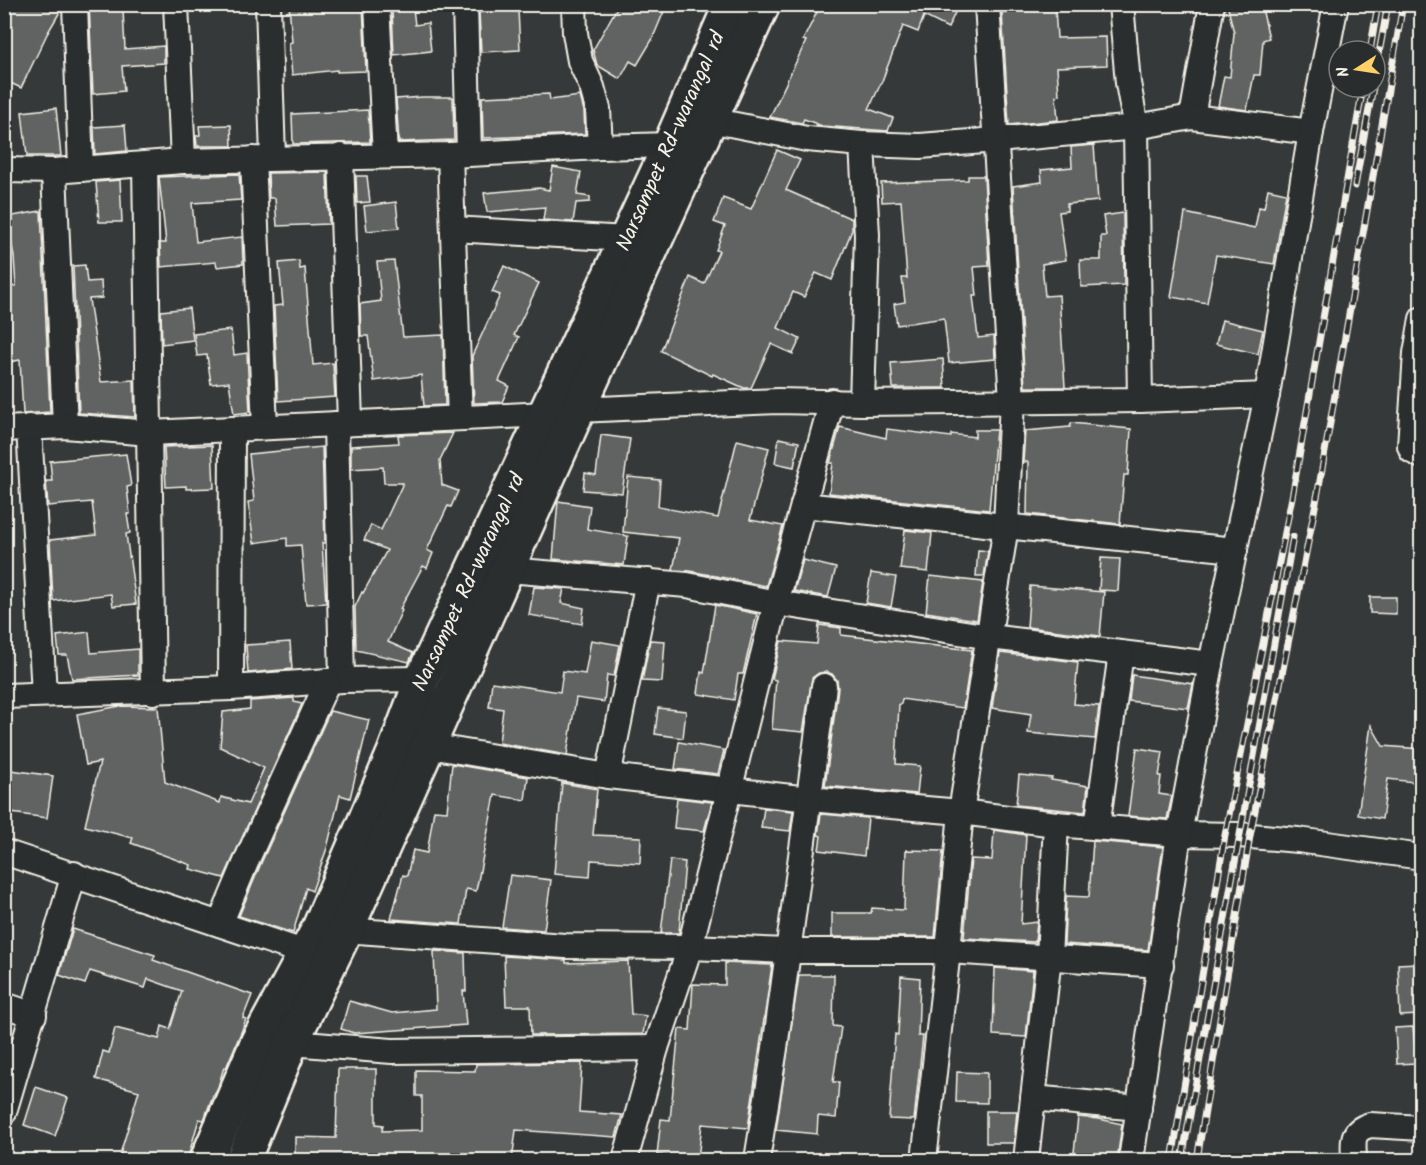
<svg xmlns="http://www.w3.org/2000/svg" width="1426" height="1165" font-family="Kalam,sans-serif">
<rect width="100%" height="100%" fill="#363939"/>
<filter id="ink" filterUnits="userSpaceOnUse"><feTurbulence type="fractalNoise" baseFrequency=".0167" numOctaves="2"/><feDisplacementMap in="SourceGraphic" scale="12" xChannelSelector="R" yChannelSelector="G"/><feConvolveMatrix kernelMatrix="1 2 1 2 8 2 1 2 1" color-interpolation-filters="sRGB"/></filter>
<g filter="url(#ink)">
<!-- building -->
<g fill="#616362" stroke="#f4f1e8" stroke-width="1.5">
<path d="M4,4H61V10L47,34L21,88L4,80Z"/>
<path d="M89,4H111V11L123,10L125,49L164,46V63L122,66L124,91L93,94Z"/>
<path d="M289,4H363L366,71L337,72V70L292,75L289,43L292,42Z"/>
<path d="M619,4H667L652,40L637,65L630,61L620,79L597,65L593,50Z"/>
<path d="M821,4H959L948,28L924,16L918,32L903,26L882,81L869,109L893,118L888,131L822,126L804,119L802,123L770,117L806,41L803,40Z"/>
<path d="M1241,4H1261L1269,38L1263,40L1260,75H1254L1247,110L1218,106L1224,76L1230,77L1234,33L1228,8Z"/>
<path d="M413,8L415,25L428,23L431,51L394,55L392,10Z"/>
<path d="M1055,8L1057,38L1106,37L1107,65L1057,67L1059,95L1056,96L1058,120L1009,125L1002,12Z"/>
<path d="M518,10L520,50L481,52L479,12Z"/>
<path d="M549,94L550,100L580,96L584,111L585,134L483,138L482,97Z"/>
<path d="M423,97H453L454,140L399,142L396,99Z"/>
<path d="M56,108L61,156H27L22,112Z"/>
<path d="M368,110L370,142L293,144L292,114Z"/>
<path d="M125,125L127,151L95,154L94,127Z"/>
<path d="M231,125L232,146H197L196,136L200,135L199,126Z"/>
<path d="M1094,145L1098,201L1067,204V211L1059,212L1066,260L1042,264L1045,296L1059,295L1065,387H1025L1013,186L1042,182L1041,170L1072,167L1071,147Z"/>
<path d="M777,150L800,160L786,190L852,219V230L832,280L816,273L804,297L793,292L778,328L800,339L793,354L771,344L751,388H744L713,374L712,376L661,351L690,277L704,284L719,251L716,250L725,226L714,222L723,198L751,209Z"/>
<path d="M553,167L581,172L577,195L590,197V202L576,203L573,222L543,220L545,207L487,212L484,193L539,188L549,190Z"/>
<path d="M327,172L329,224L277,226L275,198H269L268,173Z"/>
<path d="M239,174L241,200L192,203L196,242L242,237L243,264L217,267L216,262L161,267L160,243H166L159,177Z"/>
<path d="M356,176H367L370,202L357,203Z"/>
<path d="M968,176H984L989,266L974,267L977,296H973L978,338L994,336L995,359L949,363L944,318L897,325L894,304L905,302L902,278H907L901,201L882,202L881,183L968,180Z"/>
<path d="M120,180L122,222H99L96,182Z"/>
<path d="M1268,189L1286,193L1274,264L1216,255L1207,303L1171,297L1185,213L1255,228L1259,207L1264,208Z"/>
<path d="M396,202L399,228L367,231L364,206Z"/>
<path d="M41,211L50,412L23,414L20,360L4,363V287L16,286L14,257L7,217Z"/>
<path d="M1123,213L1124,285L1081,287L1080,260H1101V236H1106L1103,216Z"/>
<path d="M299,261L300,269L305,268L313,365L333,363L335,397L278,401L274,306L283,305L279,263Z"/>
<path d="M394,261L403,337L443,335L445,405L424,406L421,375L374,381L368,336H361L360,304L381,301L377,262Z"/>
<path d="M85,265L87,282L101,281L102,298L89,299L101,382L134,380L135,417L79,413L73,266Z"/>
<path d="M504,266L539,283L514,335L519,337L499,381L509,386L502,402L474,403L472,356L500,295L492,292Z"/>
<path d="M189,308L193,340L162,344L161,311Z"/>
<path d="M1222,320L1263,330L1258,354L1216,344Z"/>
<path d="M231,330L234,355L247,353L250,412L234,414L229,382L211,384L207,355L197,356L194,334Z"/>
<path d="M943,359L945,388H893L891,363Z"/>
<path d="M1071,423L1131,429L1128,475H1124L1120,524L1027,514L1028,462H1023L1025,431L1070,427Z"/>
<path d="M840,427L886,438L887,429L951,437V434L975,437V430H996L989,510L829,493L833,463H830Z"/>
<path d="M453,433L440,460L442,485L458,491L451,507L448,506L427,550L433,553L427,568L423,566L400,609L402,610L388,642L413,653L409,662L356,650L355,607L362,592L363,593L387,550L364,540L371,525L381,530L403,483H384L383,467L351,469V446L399,443L398,435Z"/>
<path d="M601,435L630,439L622,493L583,490L585,473L596,475Z"/>
<path d="M779,438L799,442L794,467L775,463Z"/>
<path d="M737,440L769,448L750,520L783,526L766,586L690,571L673,570L679,538L623,532L628,477L660,480L658,507L718,518Z"/>
<path d="M212,445L214,488L186,489V486L166,487L164,447Z"/>
<path d="M322,447L325,543H322L326,603L306,604L301,545L287,546V538L254,543L248,502L254,501L249,454Z"/>
<path d="M126,454L131,486L127,487L130,514H127L130,533L126,534L136,604L113,606L111,594L53,601L50,540L96,535L92,502L48,506L46,481H52L50,461Z"/>
<path d="M558,501L590,506L587,529L628,536L624,565L553,559Z"/>
<path d="M905,530L932,533L928,572L900,569Z"/>
<path d="M978,550L988,551L984,576H976Z"/>
<path d="M1101,558L1120,559L1118,591L1099,590Z"/>
<path d="M803,560L836,568L828,597L794,591Z"/>
<path d="M871,573L896,577L891,607L866,603Z"/>
<path d="M930,576L983,582L977,620L926,612Z"/>
<path d="M1030,586L1104,592L1100,636L1027,627Z"/>
<path d="M534,587L564,589L561,603L584,608L582,624L529,615Z"/>
<path d="M1370,597H1396V614L1370,613Z"/>
<path d="M715,605L757,614L743,674H738L734,700L698,694L701,672L704,673Z"/>
<path d="M819,625L841,628V635L972,650L963,708L902,699L901,704H899L896,764L920,766L917,794L825,786L838,688L837,680L832,674L826,672L819,673L812,678L803,732L772,729L776,680L772,679L781,641L817,644Z"/>
<path d="M89,632L91,653L138,649V675L72,679L67,655H59L57,636Z"/>
<path d="M591,640L620,645L614,676L607,675L604,702L576,698L567,755L499,743L503,709L489,707L492,682L560,692L563,671L585,674Z"/>
<path d="M650,640L665,641L662,682L642,681Z"/>
<path d="M290,642L292,669L248,673L246,645Z"/>
<path d="M1000,653L1078,662L1074,704L1099,706L1095,739L1028,733L1031,714L992,708Z"/>
<path d="M1132,675L1193,684L1188,708L1129,701Z"/>
<path d="M294,698V702L302,704L224,878L190,869L191,865L131,843L133,838L85,826L100,762L86,765L77,714L120,706L158,707L165,782L220,803L221,797L248,804L264,768L220,747L223,712L250,709V701Z"/>
<path d="M658,708L686,711L683,738L655,734Z"/>
<path d="M330,711L369,720L350,798L340,795L327,848L312,891L306,888L293,933L239,916L262,861Z"/>
<path d="M1371,725L1383,746L1422,749V783L1388,779L1382,819L1358,815Z"/>
<path d="M679,742L724,750L718,774L675,769Z"/>
<path d="M1137,748L1163,752L1159,776H1161L1159,794L1172,796L1167,819L1128,816Z"/>
<path d="M452,764L528,777L525,800L495,795L476,891L466,889L461,924L391,919L403,875L407,876L413,850L427,853L434,810L447,811Z"/>
<path d="M4,769L53,776L47,818L4,812Z"/>
<path d="M1019,775L1052,778L1051,780L1088,786L1085,812L1016,805Z"/>
<path d="M562,783L597,789L593,835L641,837L640,863L591,860L590,877L554,874Z"/>
<path d="M677,798L712,802L704,831L674,828Z"/>
<path d="M764,808L793,811L790,831L761,828Z"/>
<path d="M821,814L868,818L864,856L819,850L821,836L818,835Z"/>
<path d="M994,830L1026,835L1021,924L1037,922L1035,942L964,938L971,859L992,860Z"/>
<path d="M1093,841L1163,847L1148,950L1064,944L1066,896L1089,897Z"/>
<path d="M906,850L943,851L935,937H832V913H871L872,908L904,910Z"/>
<path d="M670,860L685,862L679,933H661Z"/>
<path d="M510,875L551,880L544,930L502,927Z"/>
<path d="M73,929L155,955L153,960L252,995L243,1018L246,1019L242,1030L226,1068L224,1067L218,1087L214,1095H213L204,1120L199,1119L187,1161H118L139,1091L96,1079L103,1051L109,1053L115,1028L159,1039L162,1026L170,1029L182,991L148,979L145,988L90,971L85,984L59,975Z"/>
<path d="M434,951L465,953L466,991H463L466,1025L354,1033L341,1029L349,1001L392,1013L436,1009Z"/>
<path d="M504,956L566,960V963L628,961L631,1014L646,1016L643,1034L531,1035L530,1006H506Z"/>
<path d="M725,963L772,965L748,1128L702,1124L698,1159L657,1155L661,1119L670,1120L679,1029L690,1030L693,984L725,985Z"/>
<path d="M1417,963L1419,1015L1400,1016L1398,964Z"/>
<path d="M995,968L1033,971L1026,1037L993,1035Z"/>
<path d="M799,975H834L833,1026L841,1027L833,1082H839L836,1118L818,1116L817,1134L776,1130Z"/>
<path d="M901,976L920,978L918,1036H923L914,1120L889,1119L895,1034L898,1035Z"/>
<path d="M1413,1027L1417,1063L1397,1064L1395,1028Z"/>
<path d="M582,1063L579,1112L622,1115L616,1137L516,1130L512,1161H362V1159L295,1158V1137L336,1138L338,1069H376V1124L383,1125L382,1131L422,1130V1096H416V1070L475,1071L476,1064Z"/>
<path d="M957,1072L987,1073V1103L956,1102Z"/>
<path d="M36,1087L68,1098L55,1136L24,1125Z"/>
<path d="M986,1111H1017L1014,1143H986Z"/>
<path d="M1078,1117L1099,1119L1122,1124L1117,1161H1073Z"/>
</g>
<g fill="none" stroke-linecap="round" stroke-linejoin="round">
<defs>
<g id="minor">
<path d="M75,4L81,169"/>
<path d="M176,4L183,161"/>
<path d="M268,4L273,158"/>
<path d="M377,4L385,156"/>
<path d="M465,4L469,153"/>
<path d="M574,4L575,33L580,61L592,87L598,109L600,147"/>
<path d="M1121,4L1128,83L1136,127L1140,400"/>
<path d="M1192,117L1212,4"/>
<path d="M710,120L807,139L862,144L867,235L862,403"/>
<path d="M862,144L920,146L997,140L1136,127L1192,117L1311,132"/>
<path d="M450,155L460,418"/>
<path d="M341,156L350,422"/>
<path d="M253,159L265,427"/>
<path d="M145,164L153,692"/>
<path d="M4,170L54,171L183,161L450,155L600,147L670,145L681,150"/>
<path d="M54,171L65,426"/>
<path d="M453,229L627,239"/>
<path d="M1422,319L1416,353L1410,446L1412,451L1422,456"/>
<path d="M578,410L778,401L862,403L1140,400L1267,395"/>
<path d="M336,424L342,680"/>
<path d="M29,427L44,694"/>
<path d="M4,429L65,426L150,433L546,414"/>
<path d="M803,505L1235,550"/>
<path d="M508,570L687,585L776,603L990,637L1211,664"/>
<path d="M231,688L232,430"/>
<path d="M4,696L231,688L342,680L422,679"/>
<path d="M429,746L608,776L809,799L961,812L1056,824L1049,957L1026,1160"/>
<path d="M608,776L648,581"/>
<path d="M1056,824L1179,834L1239,835L1298,840L1422,857"/>
<path d="M1097,827L1121,653"/>
<path d="M4,852L306,953"/>
<path d="M220,924L249,855L328,681"/>
<path d="M330,929L565,946L690,947L788,951H948L1161,965"/>
<path d="M4,1005L34,1015"/>
<path d="M291,1043L392,1051L656,1048"/>
<path d="M1033,1098L1139,1108"/>
<path d="M4,1112L74,874"/>
<path d="M625,1160L656,1048L690,947L776,603L832,401"/>
<path d="M757,1160L775,1048L824,686"/>
<path d="M924,1160L948,951L961,812L1006,526L1012,400L987,4"/>
<path d="M1131,1160L1179,834L1211,664L1267,395L1311,132L1336,4"/>
<path d="M1354,1160C1354,1143 1349,1131 1370,1125L1422,1128"/>
</g>
<g id="secondary">
<path d="M207,1160L258,1041L319,928L394,753L422,679L670,145L731,4"/>
<path d="M243,1160L291,1043L346,930L578,410L763,4"/>
</g>
</defs>
<!-- minor casing -->
<use href="#minor" stroke="#f4f1e8" stroke-width="28"/>
<!-- secondary casing -->
<use href="#secondary" stroke="#f4f1e8" stroke-width="38"/>
<!-- minor -->
<use href="#minor" stroke="#2a2d2e" stroke-width="24"/>
<!-- secondary -->
<use href="#secondary" stroke="#2a2d2e" stroke-width="33"/>
<defs>
<g id="rail">
<path d="M1370,51L1378,4"/>
<path d="M1375,75L1388,4"/>
<path d="M1355,186L1373,87"/>
<path d="M1172,1160L1225,835L1293,492L1363,87"/>
<path d="M1182,1160L1293,537"/>
<path d="M1197,1160L1250,836L1318,492L1403,4"/>
</g>
</defs>
<!-- rail casing -->
<use href="#rail" stroke="#f4f1e8" stroke-width="7"/>
<!-- rail -->
<use href="#rail" stroke="#2a2d2e" stroke-width="4.5" stroke-dasharray="14" stroke-linecap="butt"/>
</g>
</g>
<g text-anchor="middle" stroke-width="6" stroke-linejoin="round" paint-order="stroke">
<!-- street labels -->
<g font-size="21" fill="#f4f1e8" stroke="#2a2d2e">
<text transform="translate(670 141) rotate(-66)" y="7">Narsampet Rd-warangal rd</text>
<text transform="translate(468 582) rotate(-65)" y="7">Narsampet Rd-warangal rd</text>
</g>
</g>
<!-- margin -->
<rect width="1426" height="1165" fill="none" stroke="#2a2d2e" stroke-width="24"/>
<rect x="12" y="12" width="1402" height="1141" fill="none" stroke="#f4f1e8" stroke-width="2" filter="url(#ink)"/>
<!-- north arrow -->
<g transform="translate(1357 69) rotate(258)"><circle r="28" fill="#2a2d2e" stroke="#7b7b78" stroke-width="1.5"/>
<path d="M0-4.5L10 22L0 15L-10 22Z" fill="#ffd166"/>
<text y="-9" font-size="16" font-weight="bold" text-anchor="middle" fill="#f4f1e8">N</text>
</g>
</svg>
